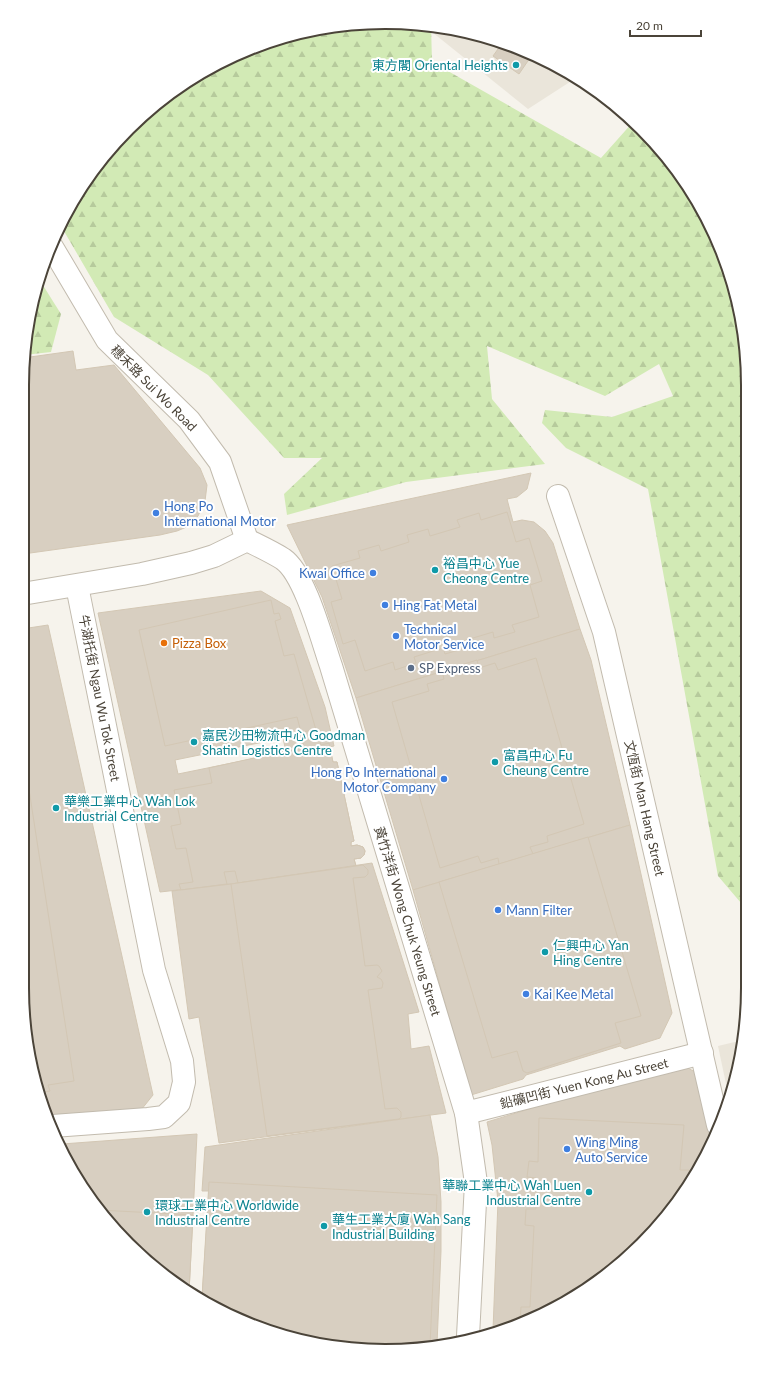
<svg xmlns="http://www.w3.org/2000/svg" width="770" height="1373" font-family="Lato,'Noto Sans TC',sans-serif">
<defs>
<pattern id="forest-firs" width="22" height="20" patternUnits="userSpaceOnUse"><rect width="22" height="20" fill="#d2eab5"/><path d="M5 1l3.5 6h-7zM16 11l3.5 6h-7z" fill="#b6ca9c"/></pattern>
</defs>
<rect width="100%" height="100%" fill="#f6f3ec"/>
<!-- residential -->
<g fill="#eae5da">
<path d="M431,25L502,41L567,71L576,78L528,109L432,32Z"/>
<path d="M743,1040L736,1082L729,1098L718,1046Z"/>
</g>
<!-- forest -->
<g fill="url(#forest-firs)">
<path d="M361,23L431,25L432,62L601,158L633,122L642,128L687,184L729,268L745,338L747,910L718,876L648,489L566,448L542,423L545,410L612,417L673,396L659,364L605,396L487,346L492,399L545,464L406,482L287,515L284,494L322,458H284L208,375L114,317L61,226L71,203L112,145L164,97L225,59L291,34Z"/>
<path d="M39,279L61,314L51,352L24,355L34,291Z"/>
</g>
<!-- building -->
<g fill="#d8cfc1" stroke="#d3c7b4" fill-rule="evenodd">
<path d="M503,42L532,55L519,74L493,56Z"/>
<path d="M73,351L76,370L114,365L200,468L207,485L205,501L198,516L189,526L177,531L160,535L23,554V358Z"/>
<path d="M531,473L527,489L517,497L507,499L513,522L522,520L534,522L545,531L553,543L580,629L356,698L322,597L287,525Z"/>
<path d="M507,512L516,542L529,538L542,581L530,585L539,617L512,625L515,632L494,638L493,632L463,641L466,648L445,654L443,648L414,657L416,663L395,670L393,662L365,671L355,640L343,644L331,602L342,599L332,566L360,558L358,551L379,545L381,551L409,542L407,535L428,529L430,536L460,527L457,520L479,513L481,520Z"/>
<path d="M261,591L290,608L325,707L334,746L329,747L333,762H337L354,841L351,842V846L357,845L363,847L365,851L364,855L361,858L354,859L356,866L231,884L160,892L98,613ZM283,738L286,752L178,774L175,760Z"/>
<path d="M271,600L274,614L279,613L281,619L275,621L284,656L294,654L316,730L301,732L297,717L165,746L139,630Z"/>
<path d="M48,625L153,1095L141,1110L48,1116L41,1104L22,988V629Z"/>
<path d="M580,629L591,660L630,825L413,890L356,698Z"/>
<path d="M536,658L584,824L547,836L548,842L530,847L533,854L499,864L498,858L481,863L478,856L440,868L392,702L429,691L427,684L444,679L442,671L477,660L479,668L495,663L498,670Z"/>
<path d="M316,730L321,745L329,743L333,762H337L354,841L351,842V846L357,845L363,847L365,851L364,855L361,858L354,859L356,866L238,883L235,871L224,872L227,884L181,890L179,884L193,882L186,848L176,849L171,826L181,824L174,790L212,783L209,768L304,747L301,732Z"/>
<path d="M22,744L74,1081L48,1085L50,1091L39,1093L22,988Z"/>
<path d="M630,825L672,1013L660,1038L625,1049L620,1046L526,1075L523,1079L471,1095L413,890Z"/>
<path d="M588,837L641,1016L615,1023L621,1043L527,1073L523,1071L517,1051L492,1058L439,882Z"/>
<path d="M372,863L419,1012L408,1014L411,1049L429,1046L446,1113L219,1143L199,1017L189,1019L172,891L231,884Z"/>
<path d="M363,865L368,870V874L365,877L353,878L365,966L377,965L379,966L382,971L377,977L381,979L383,983L382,988L368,990L385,1109L397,1108L401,1112V1117L399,1119L267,1136L231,884Z"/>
<path d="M678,1063L703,1076L716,1130L699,1170L624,1261L524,1323L493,1330L498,1201L492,1145L487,1122Z"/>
<path d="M430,1115L438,1157L441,1202V1251L437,1344L409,1350L291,1339L202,1298L209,1191H202L205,1147Z"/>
<path d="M539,1118L684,1125L680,1170H689V1183L687,1185L679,1186V1194L624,1261L526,1322L520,1321L521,1307H530L534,1226L525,1225L526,1209H536V1178L527,1177L529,1161L538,1162Z"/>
<path d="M197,1134L193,1215L189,1292L183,1290L97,1209L62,1144Z"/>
<path d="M209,1182L437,1195L430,1345L409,1350L291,1339L202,1298Z"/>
<path d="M99,1210L193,1215L189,1292L183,1290Z"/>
</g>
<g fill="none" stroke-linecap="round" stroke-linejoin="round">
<defs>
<g id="minor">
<path d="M558,496L604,632L718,1125"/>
<path d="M466,1113L702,1053"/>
<path d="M53,1126L148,1119L164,1117L179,1103L184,1082L182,1061L154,970L77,586"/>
</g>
<g id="tertiary">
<path d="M52,247L107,340L189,420L220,462L247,540"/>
<path d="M247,540C259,546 272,552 283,559C305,574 322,640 331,666L466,1113L476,1183L468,1336"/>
<path d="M22,594L142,574L191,563L214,556L247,540"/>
</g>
</defs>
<!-- minor casing -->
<use href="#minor" stroke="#c2bbae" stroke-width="24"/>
<!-- tertiary casing -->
<use href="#tertiary" stroke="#c2bbae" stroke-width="24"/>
<!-- minor -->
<use href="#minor" stroke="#fff" stroke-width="22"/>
<!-- tertiary -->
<use href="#tertiary" stroke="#fff" stroke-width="22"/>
</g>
<!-- markers -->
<g fill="#0f9aa8" stroke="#fff" stroke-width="1.5">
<circle cx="516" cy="65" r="4"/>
<circle cx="435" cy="570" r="4"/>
<circle cx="194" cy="742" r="4"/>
<circle cx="495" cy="762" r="4"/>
<circle cx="56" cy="808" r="4"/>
<circle cx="545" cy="952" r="4"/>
<circle cx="589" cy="1192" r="4"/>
<circle cx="147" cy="1212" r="4"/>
<circle cx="324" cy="1226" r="4"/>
</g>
<g fill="#3f7fe0" stroke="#fff" stroke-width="1.5">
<circle cx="156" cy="513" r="4"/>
<circle cx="373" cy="573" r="4"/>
<circle cx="385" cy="605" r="4"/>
<circle cx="396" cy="636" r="4"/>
<circle cx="444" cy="779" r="4"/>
<circle cx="498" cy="910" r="4"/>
<circle cx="526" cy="994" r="4"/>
<circle cx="567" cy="1149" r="4"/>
</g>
<circle fill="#e8710a" stroke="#fff" stroke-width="1.5" cx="164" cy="643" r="4"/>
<circle fill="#5c6f8a" stroke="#fff" stroke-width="1.5" cx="411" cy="668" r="4"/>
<g text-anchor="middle" stroke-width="4" stroke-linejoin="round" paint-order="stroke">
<!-- culture labels -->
<g font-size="13" fill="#0d838f" stroke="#fff" text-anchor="start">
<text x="508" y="70" text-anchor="end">東方閣 Oriental Heights</text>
<text x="443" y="568">裕昌中心 Yue<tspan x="443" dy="15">Cheong Centre</tspan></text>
<text x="202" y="740">嘉民沙田物流中心 Goodman<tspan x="202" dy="15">Shatin Logistics Centre</tspan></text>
<text x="503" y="760">富昌中心 Fu<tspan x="503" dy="15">Cheung Centre</tspan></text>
<text x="64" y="806">華樂工業中心 Wah Lok<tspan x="64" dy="15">Industrial Centre</tspan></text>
<text x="553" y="950">仁興中心 Yan<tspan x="553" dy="15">Hing Centre</tspan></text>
<text x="581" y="1190" text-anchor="end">華聯工業中心 Wah Luen<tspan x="581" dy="15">Industrial Centre</tspan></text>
<text x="155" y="1210">環球工業中心 Worldwide<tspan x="155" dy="15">Industrial Centre</tspan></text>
<text x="332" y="1224">華生工業大廈 Wah Sang<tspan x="332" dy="15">Industrial Building</tspan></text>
</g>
<!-- street labels -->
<g font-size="13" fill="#4b4439" stroke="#fff">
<text transform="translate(154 388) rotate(45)" y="5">穗禾路 Sui Wo Road</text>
<text transform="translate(100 698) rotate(79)" y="5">牛湖托街 Ngau Wu Tok Street</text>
<text transform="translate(645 808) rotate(77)" y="5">文恆街 Man Hang Street</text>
<text transform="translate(408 921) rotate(73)" y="5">黃竹洋街 Wong Chuk Yeung Street</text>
<text transform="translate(584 1083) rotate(-14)" y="5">鉛礦凹街 Yuen Kong Au Street</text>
</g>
<!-- shop labels -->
<g font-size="13" fill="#366cbe" stroke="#fff" text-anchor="start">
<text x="164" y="511">Hong Po<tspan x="164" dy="15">International Motor</tspan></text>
<text x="365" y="578" text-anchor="end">Kwai Office</text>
<text x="393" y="610">Hing Fat Metal</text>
<text x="404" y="634">Technical<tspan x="404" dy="15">Motor Service</tspan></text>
<text x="436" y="777" text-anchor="end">Hong Po International<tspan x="436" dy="15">Motor Company</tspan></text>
<text x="506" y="915">Mann Filter</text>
<text x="534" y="999">Kai Kee Metal</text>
<text x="575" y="1147">Wing Ming<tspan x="575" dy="15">Auto Service</tspan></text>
</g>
<!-- food labels -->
<g font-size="13" fill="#c56008" stroke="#fff" text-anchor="start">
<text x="172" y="648">Pizza Box</text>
</g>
<!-- service labels -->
<g font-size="13" fill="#4e5e75" stroke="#fff" text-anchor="start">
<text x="419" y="673">SP Express</text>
</g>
</g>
<!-- crop -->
<path d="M0 0H770V1373H0ZM385 29H385A356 356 0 0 1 741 385V988A356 356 0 0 1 385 1344H385A356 356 0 0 1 29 988V385A356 356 0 0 1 385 29Z" fill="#fff" fill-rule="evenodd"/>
<path fill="none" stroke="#4b4439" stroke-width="2" d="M385 29H385A356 356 0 0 1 741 385V988A356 356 0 0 1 385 1344H385A356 356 0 0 1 29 988V385A356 356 0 0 1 385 29Z"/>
<!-- scale -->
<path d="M630 30v6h71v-6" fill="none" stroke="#4b4439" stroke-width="2"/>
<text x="636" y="30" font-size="12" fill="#4b4439" stroke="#ffffff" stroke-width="3" paint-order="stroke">20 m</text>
</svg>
